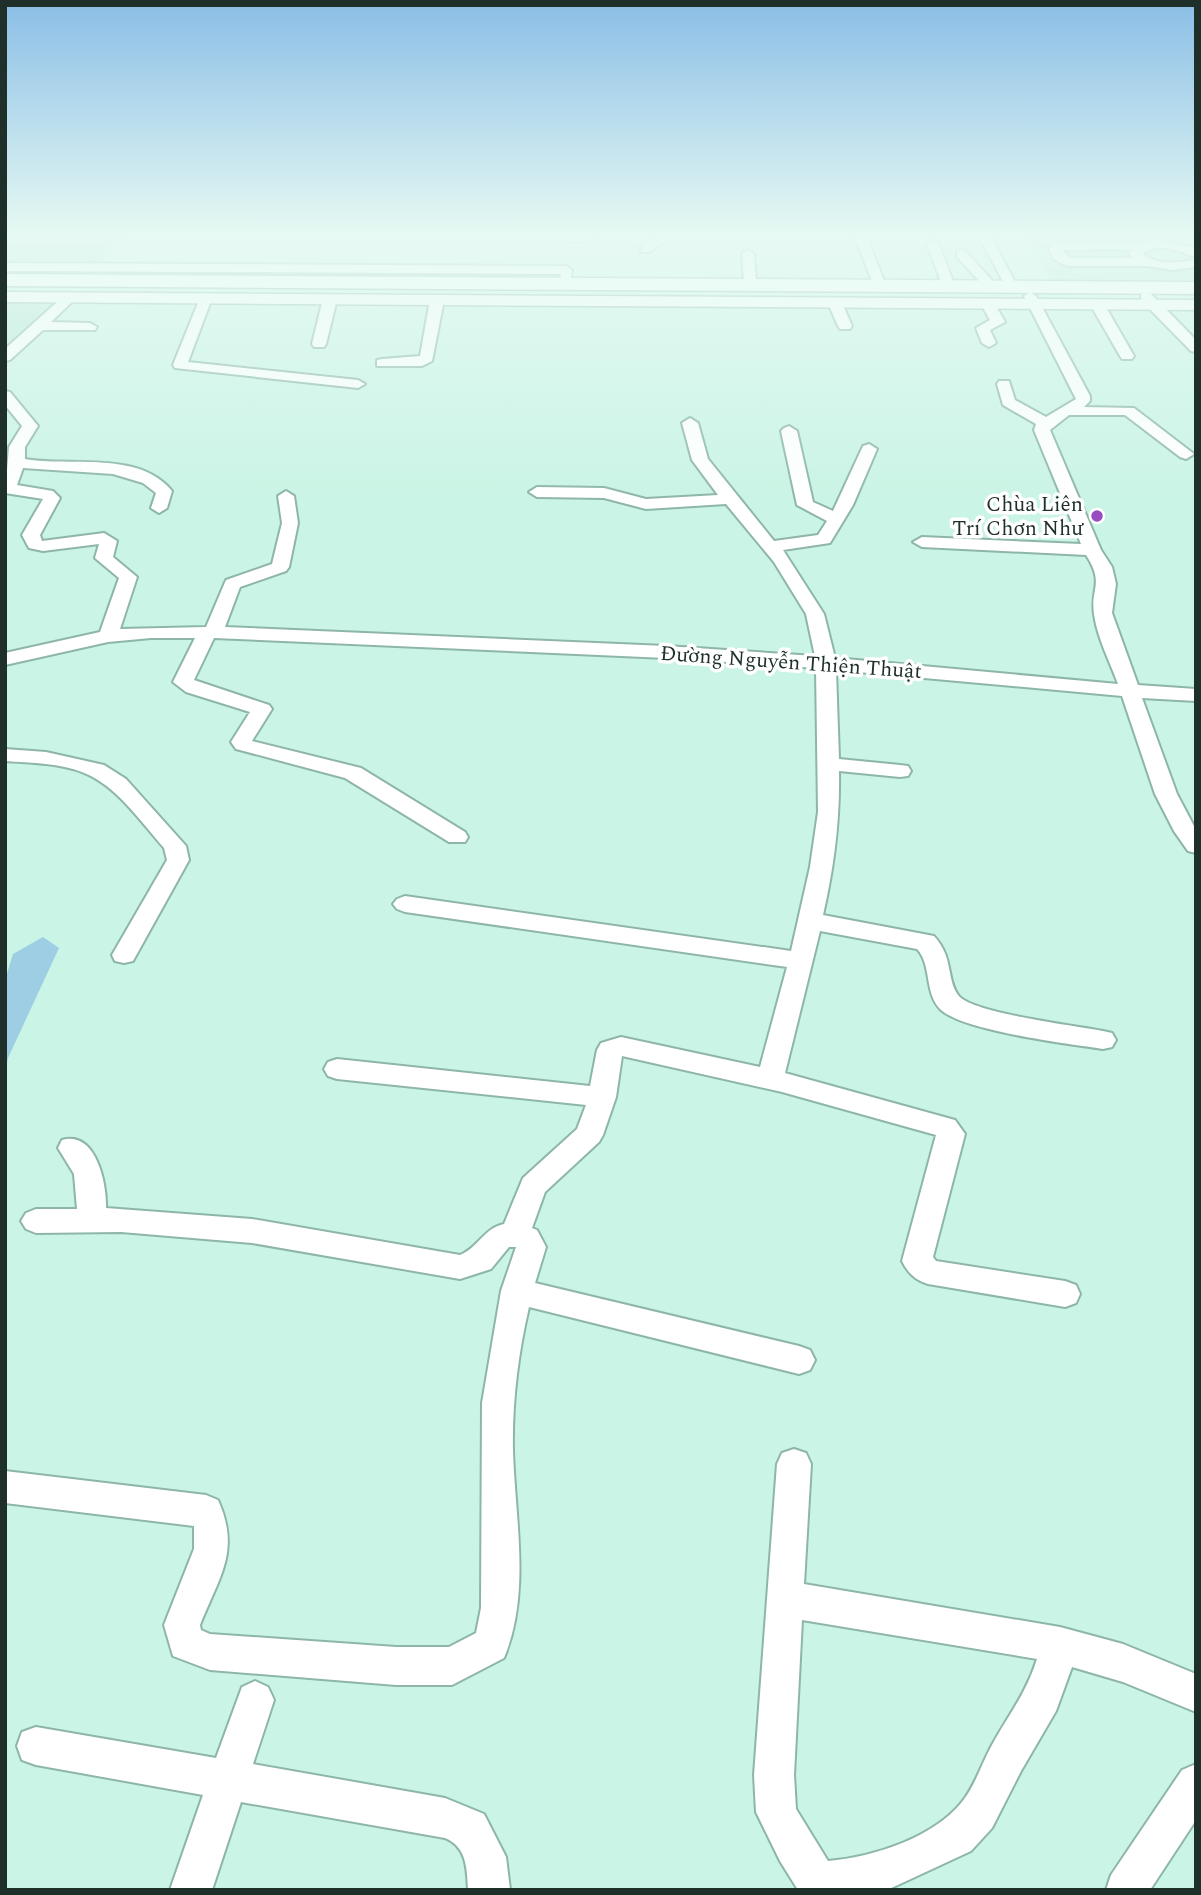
<svg xmlns="http://www.w3.org/2000/svg" width="1201" height="1895" font-family="Spectral,serif">
<rect width="100%" height="100%" fill="#caf4e5"/>
<!-- built -->
<g fill="#b6e6d6">
<path d="M5,235H126L94,273H5Z"/>
<path d="M1025,235H1196V280H1050Z"/>
<path d="M5,299L64,300L5,352Z"/>
</g>
<!-- water -->
<path fill="#9dcee4" d="M43,937L59,948L8,1058L5,1074V980L13,954Z"/>
<!-- building -->
<path fill="#addadc" d="M61,241H112L96,261L5,260V244H58Z"/>
<g fill="none" stroke-linecap="round" stroke-linejoin="round">
<defs>
<g id="minor">
<path d="M593,235L592,240L588,241L129,240L123,236Z"/>
<path d="M660,235H674L649,252H641V246Z"/>
<path d="M854,235H866L886,286L885,289L880,290L874,286Z"/>
<path d="M978,235H990L1015,282L1013,285H1005Z"/>
<path d="M933,240L939,244L953,282L951,285L947,286L941,282L927,244Z"/>
<path d="M1155,240L1194,247L1196,257C1178,251 1159,241 1142,254C1158,265 1177,264 1196,259V267L1172,270L1147,266H1067L1053,259L1049,247L1055,243H1141ZM1116,249L1132,250L1129,254L1133,258H1070L1062,250Z"/>
<path d="M748,250L754,254L756,281L750,285L744,281L742,254Z"/>
<path d="M961,250L965,251L991,279V285H983L957,257V251Z"/>
<path d="M5,263L566,266L572,270L570,283H562L560,274L5,271Z"/>
<path d="M1030,292L1036,296L1090,396V401L1084,407L1134,408L1194,454L1186,459L1180,457L1125,415H1069L1050,430L1101,550L1112,567L1116,584L1112,613L1138,685L1196,689V701L1142,698L1177,794L1196,830V853L1188,851L1174,831L1155,794L1122,696L836,670L839,759L900,765L908,766L911,771L908,776L900,777L839,771C840,821 834,867 823,915L934,936C954,958 946,978 958,995C970,1013 1078,1026 1103,1031L1112,1033L1116,1040L1112,1047L1103,1049C1070,1044 962,1031 940,1009C924,992 932,965 917,949L820,931L785,1073L955,1120L965,1134L933,1257L936,1261L1065,1281L1076,1285L1080,1294L1076,1303L1065,1307L928,1284C915,1280 908,1273 902,1261L936,1135L782,1092L622,1056L616,1097L603,1135L599,1142L545,1192L532,1228L537,1230L546,1247L535,1283L799,1346L810,1350L815,1360L810,1370L799,1374L529,1307C518,1354 512,1403 513,1451C515,1519 531,1593 504,1658L452,1685H396L210,1670L173,1656L164,1625L194,1549V1526L5,1503V1471L206,1495L218,1500C241,1551 219,1577 200,1625L201,1630L210,1634L396,1647H449L476,1633L481,1608L482,1403L501,1291L516,1247H509L491,1269L460,1279L252,1243L121,1232L36,1233L26,1229L21,1221L26,1213L36,1209H77L74,1174L58,1148L62,1140C96,1130 107,1184 106,1208L252,1219L460,1255C478,1248 484,1228 504,1224L523,1178L577,1129L586,1105L337,1079L328,1076L324,1069L328,1062L337,1059L590,1086L597,1050L601,1043L621,1037L760,1067L787,967L405,912L397,909L393,904L397,899L405,896L791,951L810,867L818,812L816,668L666,658L214,638L194,680L269,705L272,709L252,741L361,768L465,832L468,837L465,842H449L345,778L236,749L231,742L250,712L186,692L173,682L195,638H151L108,642L5,665V653L100,632L119,578L95,558L99,544L43,551L29,548L22,535L43,499L5,493L9,447L22,426L5,405V391L10,392L38,426L25,447V459C70,467 139,450 172,491L167,508L159,513L151,508L156,493L143,483L113,474L23,468L17,485L53,491L60,498L40,535L42,541L104,533L117,541L113,557L137,577L120,629L206,627L226,580L272,564L282,523L278,496L286,491L294,496L298,523L289,567L286,571L240,587L225,627L666,646L815,656L806,614L774,562L726,504L646,509L604,498L537,497L529,492L537,487L604,488L646,499L718,495L692,460L682,423L690,418L698,423L708,459L774,541L818,535L827,521L797,505L781,431L784,428L789,426L797,431L813,502L833,511L863,446L869,444L877,449L853,505L830,543L783,550L824,614L835,658L1118,684C1110,662 1097,637 1094,614C1090,588 1105,584 1086,555L922,547L913,542L922,537L1081,544L1034,430L1036,424L1003,405L997,384L999,381H1009L1015,400L1046,417L1076,399L1024,296Z"/>
<path d="M71,293L77,297L51,322L90,323L97,327L95,330H43L10,360L5,361V349L66,294Z"/>
<path d="M1146,293L1151,294L1196,340V352L1191,351L1141,300V294Z"/>
<path d="M206,294L212,298L188,362L358,380L365,384L358,388L175,368L173,365L200,298Z"/>
<path d="M330,295L337,299L326,344L324,347H314L312,344L323,299Z"/>
<path d="M437,296L444,300L432,361L422,366H377V360L382,359L420,356L430,300Z"/>
<path d="M835,299L842,303L852,326L850,329H840L838,326L828,303Z"/>
<path d="M988,300L993,301L1005,322L990,330L996,343L989,347L982,343L976,328L990,320L981,304Z"/>
<path d="M1097,300L1104,304L1134,356L1132,359H1122L1120,356L1090,304Z"/>
<path d="M5,749L46,752L104,765L126,779L186,846L189,860L133,961L124,963L115,961L112,955L167,860L164,848C142,823 120,791 91,776C66,763 32,763 5,761Z"/>
<path d="M794,1449L806,1453L811,1464L804,1584L1060,1627L1123,1644L1196,1674V1712L1123,1682L1072,1667L1056,1711L1021,1771L992,1828L971,1851L887,1890H798L780,1861L756,1812L754,1775L777,1464L782,1453ZM802,1620L1037,1659C1026,1694 1009,1714 992,1745C982,1763 975,1786 962,1802C933,1838 873,1857 828,1861L796,1809L794,1775Z"/>
<path d="M255,1681L268,1687L274,1700L253,1764L445,1798L484,1814L506,1857L510,1890H468C467,1869 467,1847 445,1838L241,1802L212,1890H170L203,1795L36,1765L22,1760L17,1746L22,1732L36,1727L216,1758L242,1687Z"/>
<path d="M1196,1764V1820L1150,1890H1106L1111,1875L1182,1770Z"/>
</g>
<path id="major" d="M5,292L1196,300V310L5,302Z"/>
<path id="highway" d="M5,274L1196,282V294L5,286Z"/>
</defs>
<!-- minor casing -->
<use href="#minor" stroke="#8eb6a8" stroke-width="4"/>
<!-- major casing -->
<use href="#major" stroke="#8eb6a8" stroke-width="3"/>
<!-- highway casing -->
<use href="#highway" stroke="#8eb6a8" stroke-width="3"/>
<!-- minor -->
<use href="#minor" fill="#fff" fill-rule="evenodd"/>
<!-- major -->
<use href="#major" fill="#fff" fill-rule="evenodd"/>
<!-- highway -->
<use href="#highway" fill="#fff" fill-rule="evenodd"/>
</g>
<!-- sky -->
<linearGradient id="sky" x2="0" y2="1"><stop stop-color="#8abee6"/><stop offset="0.47" stop-color="#e7faf3"/><stop offset="1" stop-color="#e7faf3" stop-opacity="0"/></linearGradient>
<rect width="1201" height="500" fill="url(#sky)"/>
<!-- markers -->
<circle fill="#974cbf" stroke="#fff" stroke-width="2.5" cx="1097" cy="516" r="7"/>
<g text-anchor="middle" stroke-width="7" stroke-linejoin="round" paint-order="stroke">
<!-- far-poi labels -->
<g font-size="21" fill="#1f2f29" stroke="#fff" text-anchor="end">
<text x="1083" y="511">Chùa Liên<tspan x="1083" dy="24">Trí Chơn Như</tspan></text>
</g>
<!-- far-street labels -->
<g font-size="21" fill="#1f2f29" stroke="#fff">
<text transform="translate(791 662) rotate(4)" y="7">Đường Nguyễn Thiện Thuật</text>
</g>
</g>
<!-- border -->
<rect width="1201" height="1895" fill="none" stroke="#1f2f29" stroke-width="14"/>
</svg>
